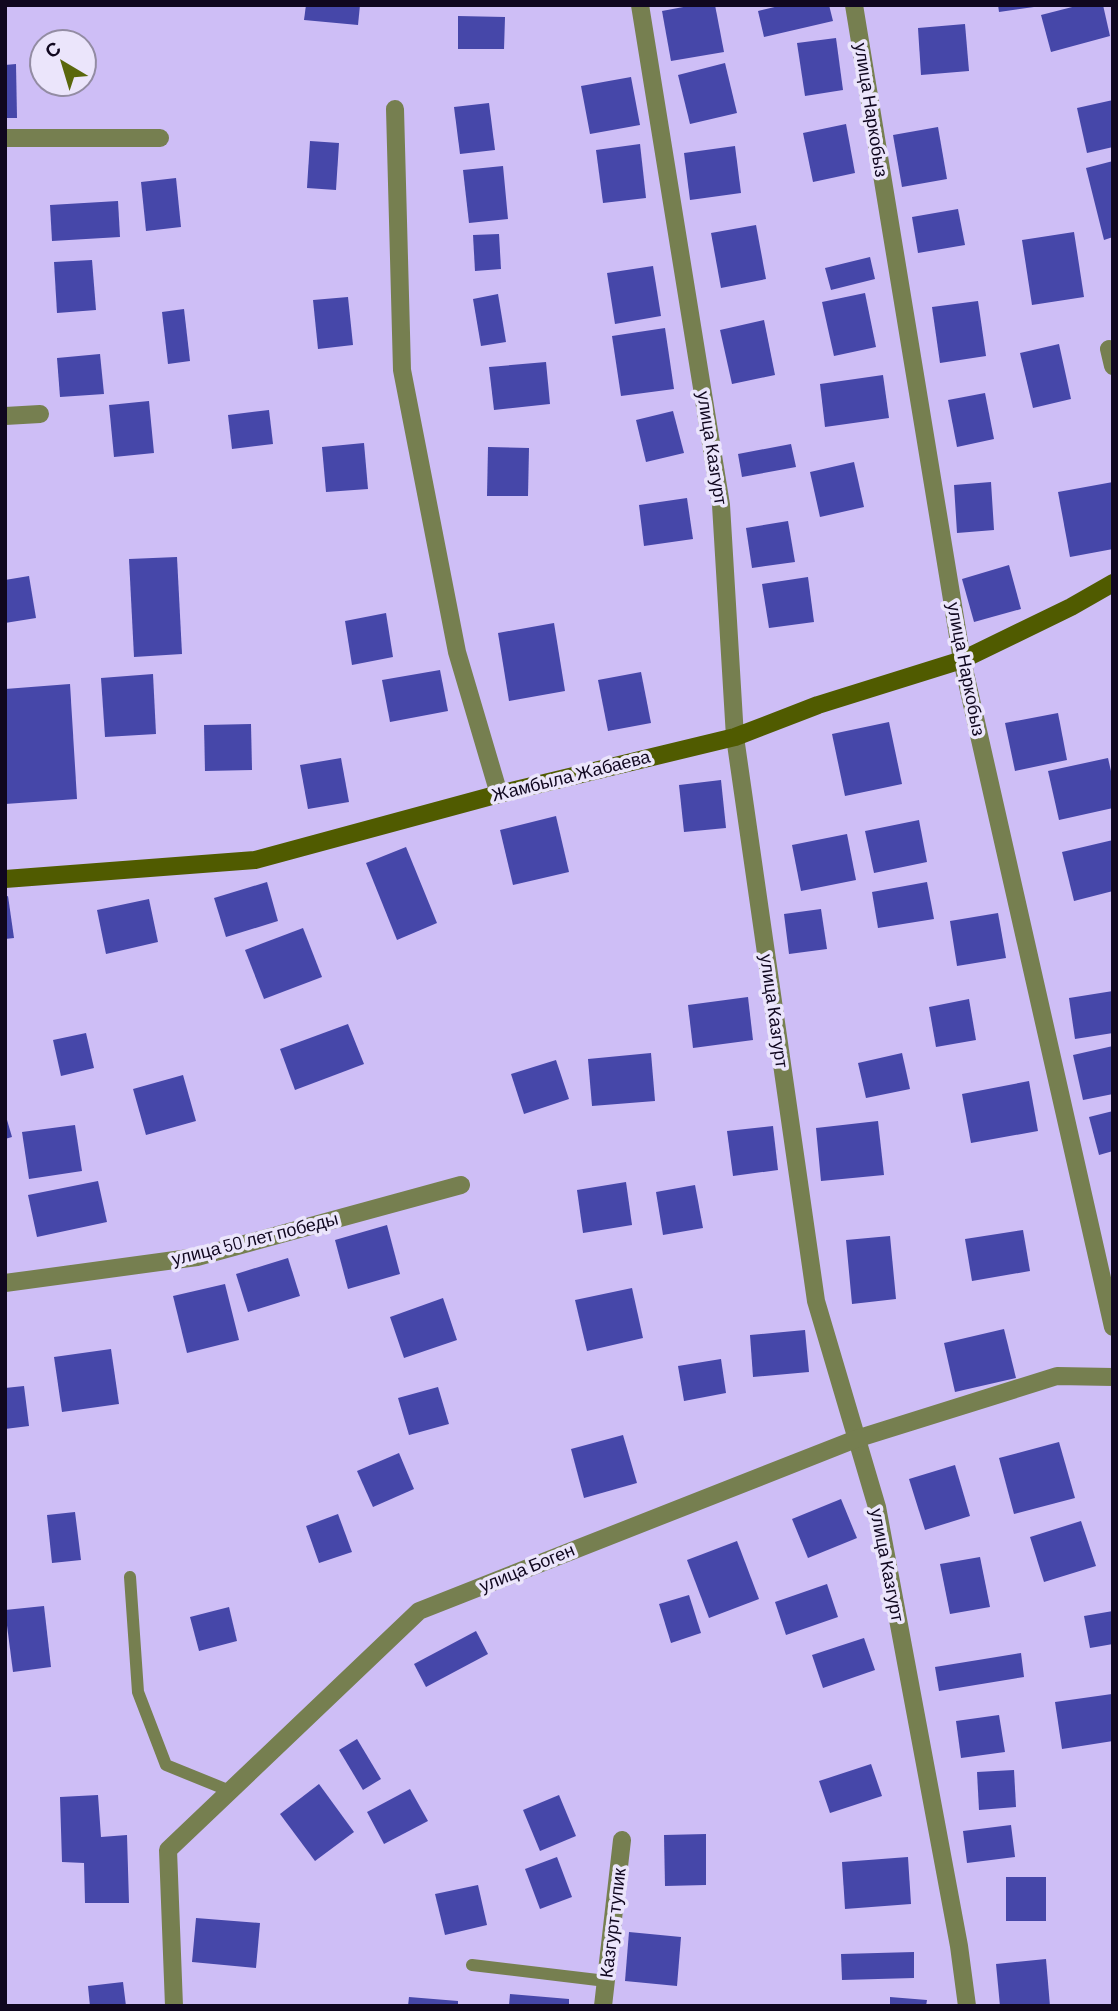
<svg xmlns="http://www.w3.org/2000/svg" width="1118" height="2011" font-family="Barlow,sans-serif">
<rect width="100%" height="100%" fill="#cebef6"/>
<!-- building -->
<g fill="#4647a9">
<path d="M306,5H360L358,25L304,20Z"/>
<path d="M694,5H715L724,52L671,61L662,11Z"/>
<path d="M783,5H829L833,21L764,37L758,11Z"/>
<path d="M998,5H1033L1034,7L999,12Z"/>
<path d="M1080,5H1103L1110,36L1051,52L1041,15Z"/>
<path d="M458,16L505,17L504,49H458Z"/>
<path d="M965,24L969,71L921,75L918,28Z"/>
<path d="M836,38L843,90L805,96L797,43Z"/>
<path d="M725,63L737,113L690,124L678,75Z"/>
<path d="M16,64L17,118H5V65Z"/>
<path d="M631,77L640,125L590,134L581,86Z"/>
<path d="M1113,100V147L1087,153L1077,108Z"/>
<path d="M489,103L495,150L460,154L454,107Z"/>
<path d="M846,124L855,173L813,182L803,133Z"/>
<path d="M938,127L947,179L902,187L893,135Z"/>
<path d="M310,141L339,143L336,190L307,188Z"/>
<path d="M640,144L646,198L603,203L596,150Z"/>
<path d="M735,146L741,193L690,200L684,153Z"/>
<path d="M1113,161V237L1104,240L1086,168Z"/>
<path d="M503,166L508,219L469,223L463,170Z"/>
<path d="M176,178L181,227L146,231L141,182Z"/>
<path d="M118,201L120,237L52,241L50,205Z"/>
<path d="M958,209L965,245L918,253L912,217Z"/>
<path d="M756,225L766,279L721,288L711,233Z"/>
<path d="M1074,232L1084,297L1032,305L1022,240Z"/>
<path d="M499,234L501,269L475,271L473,235Z"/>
<path d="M870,257L875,279L831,290L825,268Z"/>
<path d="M92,260L96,310L57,313L54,262Z"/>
<path d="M653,266L661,316L615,324L607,273Z"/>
<path d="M865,293L876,347L834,356L822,302Z"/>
<path d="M498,294L506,342L481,346L473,299Z"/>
<path d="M348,297L353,345L318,349L313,300Z"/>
<path d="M978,301L986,356L940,363L932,307Z"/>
<path d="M184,309L190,361L168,364L162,312Z"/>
<path d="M764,320L775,375L732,384L720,330Z"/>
<path d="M665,328L674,389L621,396L612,336Z"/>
<path d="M1059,344L1071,399L1033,408L1020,353Z"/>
<path d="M100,354L104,394L60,397L57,358Z"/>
<path d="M546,362L550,404L494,410L489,367Z"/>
<path d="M883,375L889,418L825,427L820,384Z"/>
<path d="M985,393L994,439L957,447L948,400Z"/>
<path d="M149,401L154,453L114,457L109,405Z"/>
<path d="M269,410L273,444L232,449L228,415Z"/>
<path d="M673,411L684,453L646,462L636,420Z"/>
<path d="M364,443L368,489L326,492L322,447Z"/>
<path d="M791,444L796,467L742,477L738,454Z"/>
<path d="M488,447L529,448L528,496H487Z"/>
<path d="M854,462L864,507L820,517L810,472Z"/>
<path d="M991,482L994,530L957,533L954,485Z"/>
<path d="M1113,482V549L1070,557L1058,492Z"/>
<path d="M687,498L693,539L644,546L639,505Z"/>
<path d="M788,521L795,562L752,568L746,528Z"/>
<path d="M177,557L182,654L134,657L129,559Z"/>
<path d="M1009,565L1021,609L974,622L962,579Z"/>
<path d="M29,576L36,618L5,623V580Z"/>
<path d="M808,577L814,622L769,628L762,584Z"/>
<path d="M386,613L393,657L352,665L345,621Z"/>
<path d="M554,623L565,691L509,701L498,633Z"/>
<path d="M440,670L448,711L390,722L382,680Z"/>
<path d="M641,672L651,723L608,731L598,680Z"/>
<path d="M153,674L156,734L105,737L101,678Z"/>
<path d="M70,684L77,799L5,804V689Z"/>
<path d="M1058,713L1067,760L1015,771L1005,723Z"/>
<path d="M889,722L902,784L845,796L832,734Z"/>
<path d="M251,724L252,770L205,771L204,725Z"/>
<path d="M341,758L349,802L308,809L300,765Z"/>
<path d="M1108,758L1113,780V808L1059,820L1048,771Z"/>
<path d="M721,780L726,828L684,832L679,785Z"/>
<path d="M556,816L569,872L513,885L500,830Z"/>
<path d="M919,820L927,862L874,873L865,831Z"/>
<path d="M847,834L856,880L801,891L792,845Z"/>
<path d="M1113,840V891L1074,901L1062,852Z"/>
<path d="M406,847L437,923L397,940L366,863Z"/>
<path d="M267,882L278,921L226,937L214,898Z"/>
<path d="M927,882L934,919L878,928L872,892Z"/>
<path d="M8,896L14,938L5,939V897Z"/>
<path d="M149,899L158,942L106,954L97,910Z"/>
<path d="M821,909L827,949L789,954L784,914Z"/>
<path d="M998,913L1006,958L957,966L950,921Z"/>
<path d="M303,928L322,977L264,999L245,950Z"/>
<path d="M1113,991V1033L1075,1039L1069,998Z"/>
<path d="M748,997L753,1040L693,1048L688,1005Z"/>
<path d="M969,999L976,1040L936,1047L929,1007Z"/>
<path d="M348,1024L364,1064L295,1090L280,1049Z"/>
<path d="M86,1033L94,1068L61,1076L53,1040Z"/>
<path d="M1113,1046V1094L1083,1100L1073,1055Z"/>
<path d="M651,1053L655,1101L592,1106L588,1059Z"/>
<path d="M902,1053L910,1089L866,1098L858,1063Z"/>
<path d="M556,1060L569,1099L524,1114L511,1074Z"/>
<path d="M183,1075L196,1121L146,1135L133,1089Z"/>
<path d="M1029,1081L1038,1131L971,1143L962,1094Z"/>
<path d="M1113,1111V1151L1099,1155L1089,1117Z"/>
<path d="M5,1113L12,1137L5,1139Z"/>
<path d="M878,1121L884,1175L821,1181L816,1128Z"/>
<path d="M75,1125L82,1171L29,1179L22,1132Z"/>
<path d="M773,1126L778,1170L733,1176L727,1131Z"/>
<path d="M98,1181L107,1222L37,1237L28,1195Z"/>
<path d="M626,1182L632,1225L583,1233L577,1190Z"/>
<path d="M695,1185L703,1228L663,1235L656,1192Z"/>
<path d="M387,1225L400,1274L348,1289L335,1240Z"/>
<path d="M1023,1230L1030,1271L972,1281L965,1239Z"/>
<path d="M890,1236L896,1299L852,1304L846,1240Z"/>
<path d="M288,1258L300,1296L248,1312L236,1274Z"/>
<path d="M225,1284L239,1340L187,1353L173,1296Z"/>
<path d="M632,1288L643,1338L587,1351L575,1300Z"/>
<path d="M443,1298L457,1340L404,1358L390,1317Z"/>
<path d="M1004,1329L1016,1378L955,1392L944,1343Z"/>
<path d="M805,1330L809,1372L753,1377L750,1335Z"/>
<path d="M111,1349L119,1404L62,1412L54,1357Z"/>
<path d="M721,1359L726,1393L684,1401L678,1366Z"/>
<path d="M24,1386L29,1426L5,1429V1388Z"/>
<path d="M438,1387L449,1424L409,1435L398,1398Z"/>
<path d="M623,1435L637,1483L584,1498L571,1449Z"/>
<path d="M1059,1442L1075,1498L1014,1514L999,1458Z"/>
<path d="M399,1453L414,1489L373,1507L357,1471Z"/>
<path d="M955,1465L970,1516L925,1530L909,1479Z"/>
<path d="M841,1499L857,1538L808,1558L792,1519Z"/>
<path d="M75,1512L81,1560L52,1563L47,1515Z"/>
<path d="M338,1514L352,1552L319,1563L306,1526Z"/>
<path d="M1081,1521L1096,1566L1044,1582L1030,1537Z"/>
<path d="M737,1541L759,1599L709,1618L687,1560Z"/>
<path d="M980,1557L990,1607L950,1614L940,1564Z"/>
<path d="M827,1584L838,1617L786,1635L775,1602Z"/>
<path d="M689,1595L701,1633L671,1643L659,1604Z"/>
<path d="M44,1606L51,1667L13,1672L5,1610Z"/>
<path d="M229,1607L237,1641L199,1651L190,1617Z"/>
<path d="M1113,1611V1644L1090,1648L1084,1616Z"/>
<path d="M476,1631L488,1654L426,1687L414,1664Z"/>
<path d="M864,1638L875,1670L823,1688L812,1655Z"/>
<path d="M1021,1653L1024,1677L939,1691L935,1667Z"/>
<path d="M1112,1694L1113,1741L1062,1749L1055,1702Z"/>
<path d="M999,1715L1005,1752L961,1758L956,1721Z"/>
<path d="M357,1739L381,1779L363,1790L339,1750Z"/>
<path d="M871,1764L882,1796L830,1813L819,1781Z"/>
<path d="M1014,1770L1016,1807L979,1810L977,1772Z"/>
<path d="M319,1784L354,1832L315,1861L280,1814Z"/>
<path d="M410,1789L428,1821L384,1844L367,1812Z"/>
<path d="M98,1795L101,1837L127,1835L129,1903H85L84,1863L62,1862L60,1797Z"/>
<path d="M559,1795L576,1836L540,1851L523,1810Z"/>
<path d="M1011,1825L1015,1857L967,1863L963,1831Z"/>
<path d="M706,1834V1885L665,1886L664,1835Z"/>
<path d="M557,1857L572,1897L540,1909L525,1869Z"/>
<path d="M908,1857L911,1904L845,1909L842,1862Z"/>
<rect x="1006" y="1877" width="40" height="44"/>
<path d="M478,1885L487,1925L445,1935L435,1894Z"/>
<path d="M196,1918L260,1923L256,1968L192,1962Z"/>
<path d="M629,1932L681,1937L677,1986L625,1981Z"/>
<path d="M914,1952V1978L842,1980L841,1954Z"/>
<path d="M1046,1959L1050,2006H1000L996,1964Z"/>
<path d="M123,1982L126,2006H90L88,1986Z"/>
<path d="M510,1994L569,1999V2006H509Z"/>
<path d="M409,1997L458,2001V2006H408Z"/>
<path d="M890,1997L927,2000L926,2006H890Z"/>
</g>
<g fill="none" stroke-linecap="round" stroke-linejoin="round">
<!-- lane -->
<g stroke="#767f50" stroke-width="12">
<path d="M130,1577L138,1692L166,1765L230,1791"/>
<path d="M472,1965L606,1981"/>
</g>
<!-- street -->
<g stroke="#767f50" stroke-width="18">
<path d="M640,5L721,505L735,737L816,1301L877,1507L959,1946L967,2006"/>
<path d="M854,5L962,660L1113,1327"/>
<path d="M395,109L402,370L457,652L499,794"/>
<path d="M5,138H160"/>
<path d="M1109,349L1113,366"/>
<path d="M5,416L40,414"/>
<path d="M5,1283L197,1257L461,1185"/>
<path d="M174,2006L168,1850L419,1611L856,1439L1057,1376L1113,1377"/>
<path d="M603,2006L622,1840"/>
</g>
<!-- secondary -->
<path stroke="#505b00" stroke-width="18" d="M5,879L255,860L499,794L735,737L818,705L962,660L1071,607L1113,583"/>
</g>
<g text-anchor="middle" stroke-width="7" stroke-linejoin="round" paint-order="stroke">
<!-- street labels -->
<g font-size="18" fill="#10071f" stroke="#ebe5fb">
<text transform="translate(871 110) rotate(81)" y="6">улица Наркобыз</text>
<text transform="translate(712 448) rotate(81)" y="6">улица Казгурт</text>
<text transform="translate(966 669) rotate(79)" y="6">улица Наркобыз</text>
<text transform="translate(571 776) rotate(-14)" y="6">Жамбыла Жабаева</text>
<text transform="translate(774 1011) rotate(82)" y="6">улица Казгурт</text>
<text transform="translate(255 1239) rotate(-14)" y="6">улица 50 лет победы</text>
<text transform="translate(887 1565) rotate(79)" y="6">улица Казгурт</text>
<text transform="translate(527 1568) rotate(-22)" y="6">улица Боген</text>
<text transform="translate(613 1923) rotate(-83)" y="6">Казгурт тупик</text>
</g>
</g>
<!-- border -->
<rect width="1118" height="2011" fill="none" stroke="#10071f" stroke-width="14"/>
<!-- north arrow -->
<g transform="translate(63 63) rotate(322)"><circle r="33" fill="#ebe5fb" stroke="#938ca3" stroke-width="2"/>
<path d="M0-5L12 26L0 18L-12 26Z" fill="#5a670c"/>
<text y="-10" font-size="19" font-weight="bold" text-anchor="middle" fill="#10071f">С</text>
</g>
</svg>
